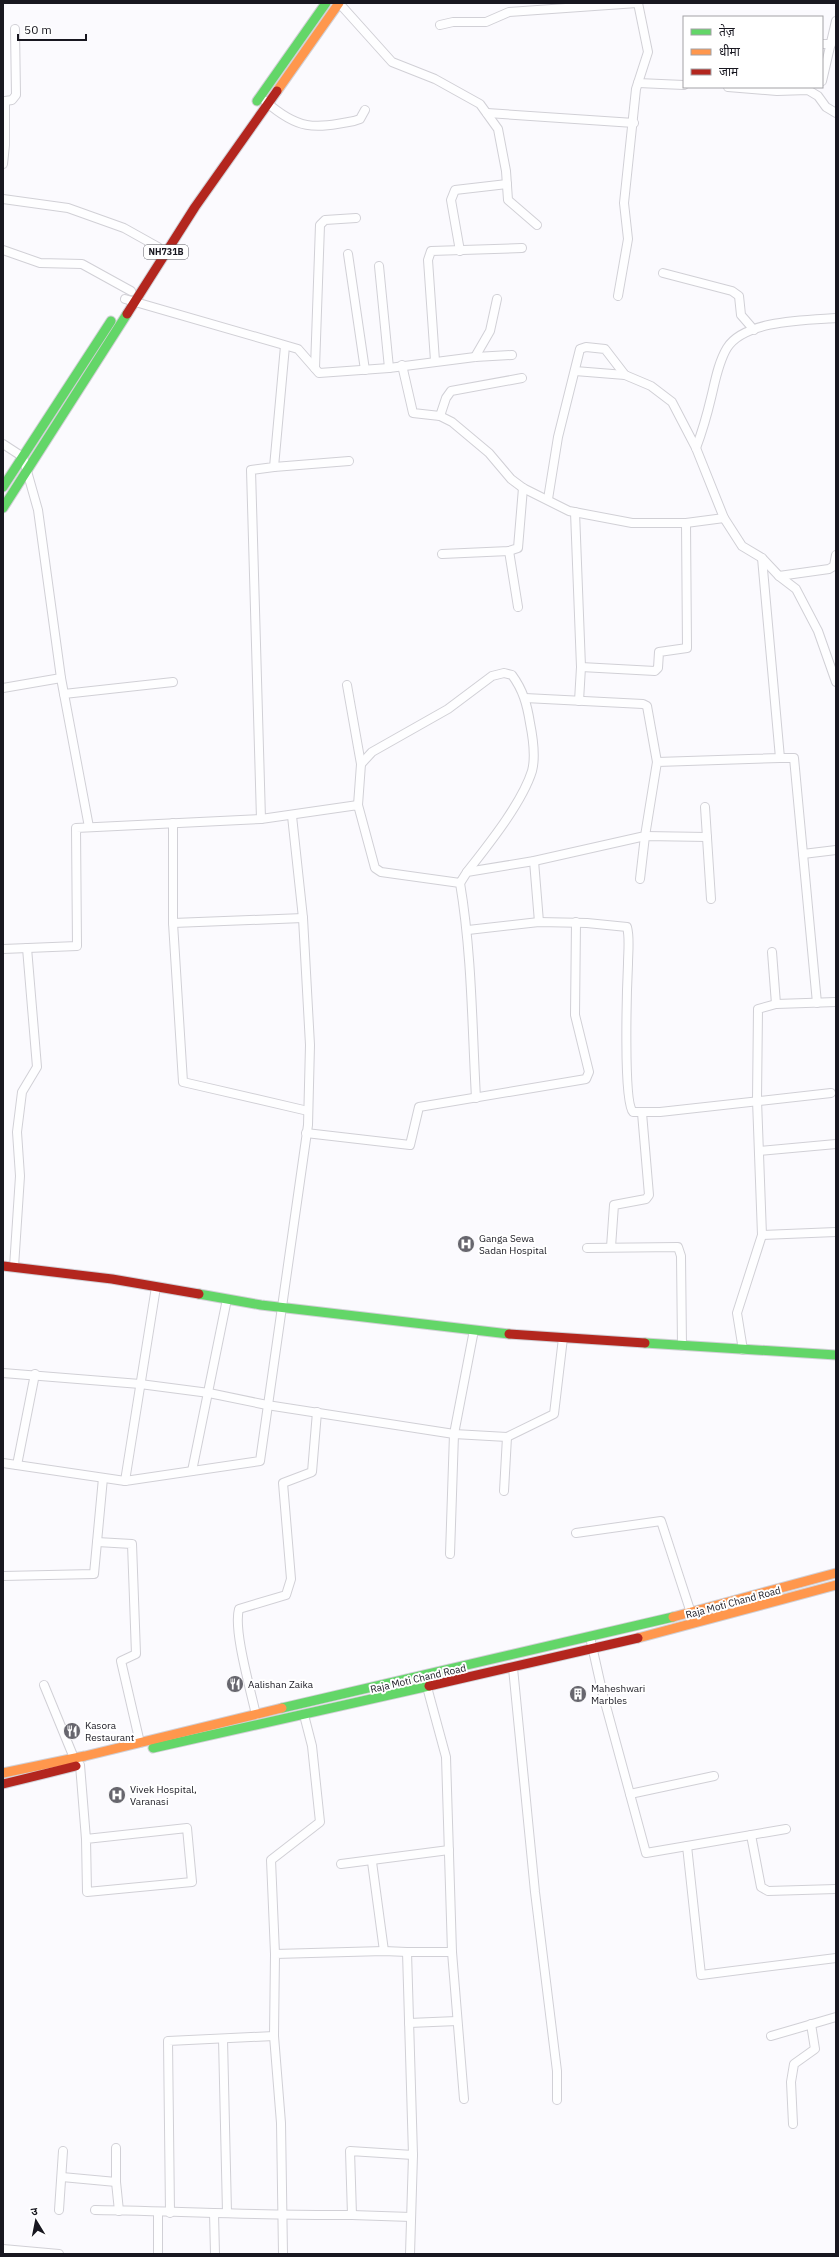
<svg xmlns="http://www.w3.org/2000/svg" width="839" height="2257" font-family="'IBM Plex Sans','Noto Sans Devanagari',sans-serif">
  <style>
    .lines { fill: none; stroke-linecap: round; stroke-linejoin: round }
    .street-casing { stroke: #d1d0d6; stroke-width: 10 }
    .fast-casing { stroke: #d1d0d6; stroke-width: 11 }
    .slow-casing { stroke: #d1d0d6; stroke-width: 11 }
    .jam-casing { stroke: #d1d0d6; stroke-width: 11 }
    .street { stroke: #fefeff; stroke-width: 8 }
    .fast { stroke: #63d668; stroke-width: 9 }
    .slow { stroke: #ff974d; stroke-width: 9 }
    .jam { stroke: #b3261e; stroke-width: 9 }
    .labels { text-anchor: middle; stroke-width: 4; stroke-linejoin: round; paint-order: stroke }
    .shield { fill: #fff; stroke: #5d5d63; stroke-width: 1 }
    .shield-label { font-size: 9px; font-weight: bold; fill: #181720 }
    .poi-label { font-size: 10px; fill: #181720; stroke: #fff; text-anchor: start }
    .street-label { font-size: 10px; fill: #181720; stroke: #fff }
  </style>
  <rect width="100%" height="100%" fill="#fbfafe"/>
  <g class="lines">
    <g class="street-casing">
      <g id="street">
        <polyline points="339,3 392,62 435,79 480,104 498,129 506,171 508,200 537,225"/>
        <polyline points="440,25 453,22 486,22 509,12 637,3"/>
        <polyline points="822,44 831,44"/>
        <polyline points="822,81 836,21"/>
        <polyline points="638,83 684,85"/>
        <polyline points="728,87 777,91 808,90 818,96 826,107 836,113"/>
        <polyline points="3,101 5,101 5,145 3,164"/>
        <polyline points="5,101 12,100 16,95 15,29"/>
        <path d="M265 101C298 130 313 129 354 121L360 119 365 110"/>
        <polyline points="487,113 634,123"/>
        <polyline points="3,199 68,208 124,228 158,247"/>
        <polyline points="3,250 40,263 82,264 131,291"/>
        <polyline points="460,251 451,200 455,190 507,184"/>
        <polyline points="348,254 365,370"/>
        <polyline points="379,266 389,368"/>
        <polyline points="663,273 732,291 739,296 741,315 754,330"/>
        <polyline points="618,296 628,239 624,203 636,89 648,52 638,3"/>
        <polyline points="125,299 298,349 319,373 389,368 475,357 512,355"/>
        <polyline points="475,357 490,331 497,299"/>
        <polyline points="435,361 428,260 431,251 522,248"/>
        <polyline points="402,365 413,413 440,416 452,422 489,453 511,479 523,488 569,511 632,523 686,523 724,518"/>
        <polyline points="315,368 320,225 325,220 356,218"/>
        <polyline points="575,371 625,375"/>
        <polyline points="440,416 446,398 451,391 522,378"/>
        <polyline points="3,444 23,457 38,510 61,678 89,827"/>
        <path d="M696 448C702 432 707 415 711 398 715 382 718 363 727 348 744 320 807 320 836 318"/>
        <polyline points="274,467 349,461"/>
        <polyline points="548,499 558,437 580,349 586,347 605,349 625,375 651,386 672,402 696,448 724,518 742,546 762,558 779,576 796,589 818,631 836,682"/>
        <polyline points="575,512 581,667 579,701"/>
        <polyline points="509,551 518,607"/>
        <polyline points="442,554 509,551 518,548 523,488"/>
        <polyline points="779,576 829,569 834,566 836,555"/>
        <polyline points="581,667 655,671 658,668 659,652 687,648 686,523"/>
        <polyline points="347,685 361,764"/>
        <polyline points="3,688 61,678"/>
        <polyline points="64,694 173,682"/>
        <polyline points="525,698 643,704 647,706 657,762"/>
        <polyline points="780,758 794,758 817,1003"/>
        <path d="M358 805 361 764 372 752 448 709 492 676 504 673 512 675C523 690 527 704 530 723 533 738 536 756 532 771 522 803 488 845 467 872"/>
        <polyline points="705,807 711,899"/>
        <polyline points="261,819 251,470 274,467 285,346"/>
        <polyline points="173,823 173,923 183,1082 308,1111"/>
        <polyline points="803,854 836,850"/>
        <polyline points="534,861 539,922"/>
        <polyline points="640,879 645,836 707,837"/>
        <path d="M460 883C472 954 472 1026 476 1098"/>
        <polyline points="173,923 303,918"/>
        <path d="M468 930 539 922 587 923 627 927C630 938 628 952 628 964 627 985 623 1102 633 1112H660L831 1093"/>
        <polyline points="3,949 77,946 76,828 261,819 358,805 375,868 381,872 460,883 467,872 534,861 645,836 657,762 780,758 762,558"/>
        <polyline points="772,952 776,1004"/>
        <polyline points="306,1133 410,1145 419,1107 586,1079 589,1072 575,1015 576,922"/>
        <polyline points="760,1151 836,1144"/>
        <polyline points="762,1235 836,1232"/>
        <polyline points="611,1247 614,1205 646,1199 649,1195 642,1113"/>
        <polyline points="587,1248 678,1247 681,1256 682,1346"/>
        <polyline points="14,1267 20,1176 17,1132 22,1092 37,1067 27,948"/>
        <polyline points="743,1350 737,1313 762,1235 757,1100 758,1009 776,1004 836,1002"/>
        <polyline points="3,1373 140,1384 209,1393 267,1405 454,1434 507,1437 554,1414 563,1338"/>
        <polyline points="3,1463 125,1481 260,1461 308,1125 310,1045 303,918 292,816"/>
        <polyline points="17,1465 35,1374"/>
        <polyline points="192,1471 227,1299"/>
        <polyline points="125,1481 156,1287"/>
        <polyline points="504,1491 507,1437"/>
        <polyline points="576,1533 661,1521 691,1613"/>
        <polyline points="97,1542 132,1544 136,1654 121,1661 140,1743"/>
        <polyline points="450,1554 454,1434 474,1330"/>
        <polyline points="3,1576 94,1574 103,1478"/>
        <polyline points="590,1637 603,1695 646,1853 687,1846 701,1975 836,1958"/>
        <polyline points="513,1668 535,1892 557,2071 557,2100"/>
        <polyline points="44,1685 74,1758"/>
        <path d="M256 1715C251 1691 233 1630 239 1609L286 1595 291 1579 283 1483 312 1472 317 1412"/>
        <polyline points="80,1765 86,1839 87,1892 192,1882 187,1828 86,1839"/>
        <polyline points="630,1794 714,1776"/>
        <polyline points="751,1835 761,1887 768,1891 836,1889"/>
        <polyline points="687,1846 786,1829"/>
        <polyline points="372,1862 384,1951"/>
        <polyline points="341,1864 449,1850"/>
        <polyline points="452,1952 464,2099"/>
        <polyline points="275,1954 271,1860 320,1822 312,1746 304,1715"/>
        <polyline points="409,2023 457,2021"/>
        <polyline points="771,2036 836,2017"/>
        <polyline points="223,2039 227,2213"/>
        <polyline points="793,2124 791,2082 794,2064 815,2049 811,2024"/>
        <polyline points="116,2148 116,2182 119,2211"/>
        <polyline points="62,2177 116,2182"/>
        <polyline points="59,2210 63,2151"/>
        <path d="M95 2210C181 2211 266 2216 352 2215L350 2151 413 2155"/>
        <polyline points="170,2213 168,2041 274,2036"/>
        <polyline points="214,2213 215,2254"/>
        <polyline points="352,2215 411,2217"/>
        <polyline points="3,2249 59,2254"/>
        <polyline points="158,2254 158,2213"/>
        <polyline points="283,2254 281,2123 274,2036 275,1954 384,1951 407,1952"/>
        <polyline points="410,2254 413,2155 407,1952 452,1952 446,1757 427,1687"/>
      </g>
    </g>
    <g class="fast-casing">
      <g id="fast">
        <polyline points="257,101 326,3"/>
        <polyline points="3,487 111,321"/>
        <polyline points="3,508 127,314"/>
        <polyline points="199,1294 261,1305 509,1334"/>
        <polyline points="645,1343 836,1355"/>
        <polyline points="282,1708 673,1617"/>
        <polyline points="153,1748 429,1686"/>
      </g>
    </g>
    <g class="slow-casing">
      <g id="slow">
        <polyline points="277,91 339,3"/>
        <polyline points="673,1617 836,1573"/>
        <polyline points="638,1638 836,1585"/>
        <polyline points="3,1773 85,1756 282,1708"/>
      </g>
    </g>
    <g class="jam-casing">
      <g id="jam">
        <polyline points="127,314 195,207 277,91"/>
        <polyline points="3,1266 112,1279 199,1294"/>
        <polyline points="509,1334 645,1343"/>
        <polyline points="429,1686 638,1638"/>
        <polyline points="3,1784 76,1766"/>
      </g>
    </g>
    <use href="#street" class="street"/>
    <use href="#fast" class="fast"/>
    <use href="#slow" class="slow"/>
    <use href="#jam" class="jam"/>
  </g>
  <defs>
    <g id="hospital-disc" transform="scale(0.9)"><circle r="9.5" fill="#67666e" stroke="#fff"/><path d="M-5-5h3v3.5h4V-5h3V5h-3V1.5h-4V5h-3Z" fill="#fff"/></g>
    <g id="restaurant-disc" transform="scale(0.9)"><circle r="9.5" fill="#67666e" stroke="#fff"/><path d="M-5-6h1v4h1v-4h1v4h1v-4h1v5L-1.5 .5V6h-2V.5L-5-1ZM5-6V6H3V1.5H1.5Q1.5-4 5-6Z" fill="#fff"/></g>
    <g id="building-disc" transform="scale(0.9)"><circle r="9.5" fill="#67666e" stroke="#fff"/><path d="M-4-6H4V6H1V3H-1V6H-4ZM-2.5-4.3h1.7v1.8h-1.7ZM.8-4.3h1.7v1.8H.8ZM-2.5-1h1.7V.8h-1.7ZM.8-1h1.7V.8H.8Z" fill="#fff"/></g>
  </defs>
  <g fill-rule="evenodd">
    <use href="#hospital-disc" x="466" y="1244"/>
    <use href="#restaurant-disc" x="235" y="1684"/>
    <use href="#building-disc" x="578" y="1694"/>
    <use href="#restaurant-disc" x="72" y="1731"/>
    <use href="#hospital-disc" x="117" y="1795"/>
  </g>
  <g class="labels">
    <rect class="shield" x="144" y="245" width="44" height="14" rx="3"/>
    <g class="shield-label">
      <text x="166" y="255">NH731B</text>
    </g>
    <g class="poi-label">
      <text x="479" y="1242">Ganga Sewa<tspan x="479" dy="12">Sadan Hospital</tspan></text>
      <text x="248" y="1688">Aalishan Zaika</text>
      <text x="591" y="1692">Maheshwari<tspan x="591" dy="12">Marbles</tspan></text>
      <text x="85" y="1729">Kasora<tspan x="85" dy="12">Restaurant</tspan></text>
      <text x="130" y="1793">Vivek Hospital,<tspan x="130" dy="12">Varanasi</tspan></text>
    </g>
    <g class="street-label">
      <text transform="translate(733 1602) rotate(-15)" y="4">Raja Moti Chand Road</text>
      <text transform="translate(418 1678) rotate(-13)" y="4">Raja Moti Chand Road</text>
    </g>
  </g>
  <rect width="839" height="2257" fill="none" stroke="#181720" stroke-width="8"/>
  <rect x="683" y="16" width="140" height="72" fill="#ffffff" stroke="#a3a2a6"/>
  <rect x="691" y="29" width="20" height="6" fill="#63d668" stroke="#a3a2a6"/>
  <text x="719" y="36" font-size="12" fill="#181720">तेज़</text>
  <rect x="691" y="49" width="20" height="6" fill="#ff974d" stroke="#a3a2a6"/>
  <text x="719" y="56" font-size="12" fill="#181720">धीमा</text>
  <rect x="691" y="69" width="20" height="6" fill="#b3261e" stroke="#a3a2a6"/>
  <text x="719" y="76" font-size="12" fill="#181720">जाम</text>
  <g transform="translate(36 2221) rotate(350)" stroke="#ffffff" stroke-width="3" paint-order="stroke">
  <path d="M0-3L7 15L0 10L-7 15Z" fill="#181720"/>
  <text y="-6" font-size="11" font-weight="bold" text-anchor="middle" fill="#181720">उ</text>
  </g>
  <path d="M18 34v6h68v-6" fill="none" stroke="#181720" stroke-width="2"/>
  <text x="24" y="34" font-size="12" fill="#181720" stroke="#ffffff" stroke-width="3" paint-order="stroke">50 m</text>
</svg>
